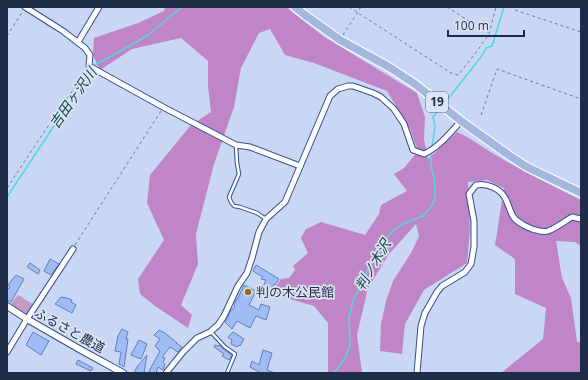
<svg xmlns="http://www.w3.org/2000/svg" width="588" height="380" font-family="'Open Sans','Noto Sans JP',sans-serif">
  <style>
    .green { fill: #c499c7 }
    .forest { fill: #c085c6 }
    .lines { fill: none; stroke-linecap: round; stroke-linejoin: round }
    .stream { stroke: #55d5e1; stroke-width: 1.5 }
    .building { fill: #a0bcf4; stroke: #5f7fc0 }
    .service-casing { stroke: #314e8b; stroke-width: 4.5 }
    .minor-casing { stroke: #314e8b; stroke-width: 7 }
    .tertiary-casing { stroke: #314e8b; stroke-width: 8 }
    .primary-casing { stroke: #fff; stroke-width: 10 }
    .path { stroke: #6e7c98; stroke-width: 1; stroke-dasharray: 3 3; stroke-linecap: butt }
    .service { stroke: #fff; stroke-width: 2.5 }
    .minor { stroke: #fff; stroke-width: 5 }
    .tertiary { stroke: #fff; stroke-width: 6 }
    .primary { stroke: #a3b7df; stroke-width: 8 }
    .poi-dot { fill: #946f18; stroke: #dde4f3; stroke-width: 1.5 }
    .labels { text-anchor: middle; stroke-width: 3.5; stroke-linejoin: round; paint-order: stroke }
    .shield { fill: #dde4f3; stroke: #58637b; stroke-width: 1 }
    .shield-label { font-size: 12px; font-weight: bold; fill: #1f2c48 }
    .poi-label { font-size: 13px; fill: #1f2c48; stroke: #dde4f3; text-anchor: start }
    .street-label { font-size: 13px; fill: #1f2c48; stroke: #dde4f3 }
    .water-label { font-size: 14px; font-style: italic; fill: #0c474c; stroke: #dde4f3 }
  </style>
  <rect width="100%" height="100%" fill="#c9d7f4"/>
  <polygon class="green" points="18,295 36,306 29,316 11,304"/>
  <path class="forest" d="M165 7H286L323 36 417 93 425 117 424 139 428 159 457 132C471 138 482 147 494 154 522 171 552 186 581 200V246L575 242 556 241 562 278 571 298 577 342H581V373H501L543 339 546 308 515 294V259L495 245 504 188 487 180 468 182 470 230 467 263 424 290 405 324 402 354 380 351 381 324 386 301 393 281 411 253 419 236 416 224 389 254 368 288 357 335 362 373H328V323L314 306 279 296 274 289 281 279 289 278 295 270 293 266 308 253 301 238 306 229 321 222 365 235 379 214 381 205 407 191 394 174 404 168 418 151 410 129 387 91 314 63 285 55 270 29 259 33 241 68 234 107 214 164 196 234 198 264 181 305 192 315 188 328 155 306 140 294 138 279 164 240 147 203 150 175 191 125 211 112 208 87V61L181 38 132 49 100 70 93 55 94 38 138 23 164 11Z"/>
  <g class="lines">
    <g class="stream">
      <polyline points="444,104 481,57 486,48 492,46 504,7"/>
      <polyline points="432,147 435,126 433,117 440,108"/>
      <polyline points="7,197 83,82 93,66 133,44 148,35 182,7"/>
      <polyline points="333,373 339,367 346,356 350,345 349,317 353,301 360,286 373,259 384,244 388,236 394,230 403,224 423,216 432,206 435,197 435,188 434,177 431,167 431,151"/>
    </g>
  </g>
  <g class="building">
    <polygon points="50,259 59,264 51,275 44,271"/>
    <polygon points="30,263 40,270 38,274 27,267"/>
    <polygon points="256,265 279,279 275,285 274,284 269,296 261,291 266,280 261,279 263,277 253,271"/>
    <polygon points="16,275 24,279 11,302 7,300 7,290 10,287 8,285"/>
    <polygon points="244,285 256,291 249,305 259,310 261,304 270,307 266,320 256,316 250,328 237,321 232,329 225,322 230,312 235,306 234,305 236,300 237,300"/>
    <polygon points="61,297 67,298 72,300 71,302 76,305 72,313 55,304"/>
    <polygon points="122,329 128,332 126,339 128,339 124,367 119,364 121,352 115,351 118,336"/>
    <polygon points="159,330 165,333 177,343 176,343 182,347 178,352 170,347 162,357 165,358 163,362 165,364 163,370 158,367 156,373 148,373 160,351 155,346 160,339 154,335"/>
    <polygon points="33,332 49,341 41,355 26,345"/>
    <polygon points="233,332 244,339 240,346 239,345 237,347 231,344 232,340 228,337"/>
    <polygon points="139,340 147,344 141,359 131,355"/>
    <polygon points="215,345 218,346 219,345 223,349 232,355 229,360 222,356 224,354 214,347"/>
    <polygon points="263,350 272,353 267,370 275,373 261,373 250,367 252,361 259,365"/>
    <polygon points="147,355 144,373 134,373 137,367"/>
    <polygon points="78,360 93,368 91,371 76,364"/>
  </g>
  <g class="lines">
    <g class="service-casing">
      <g id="service">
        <polyline points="236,146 237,163 239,174 229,197 231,202 234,206 240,207 257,213 266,219"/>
        <polyline points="211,332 225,347 235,354 227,373"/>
      </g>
    </g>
    <g class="minor-casing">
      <g id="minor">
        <polyline points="25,7 63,31 85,48 90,55 89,66 163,107 236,145 250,147 300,166"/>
        <polyline points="78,42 99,7"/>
        <polyline points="7,352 27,319 73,249"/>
        <path d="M166 373 183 352 197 338 210 332 218 325 224 316 238 286 247 273 252 258 259 232 266 219 285 202 330 96 338 89 348 86H353L373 93 381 97 394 109 404 124 413 150 424 154C438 148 450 133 461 121"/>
        <path d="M417 373 421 326 425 313 437 292 442 286 465 272 471 264 474 247V221L469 194 476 185C486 183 500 188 505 198 509 204 510 215 516 220 521 224 527 227 532 229 537 230 543 233 548 231 556 228 564 222 572 217L581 219"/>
      </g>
    </g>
    <g class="tertiary-casing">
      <polyline id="tertiary" points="7,306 27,319 81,350 123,373"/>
    </g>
    <g class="primary-casing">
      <polyline id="primary" points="295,7 305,15 340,40 389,67 415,84 461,121 510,156 527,167 581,193"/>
    </g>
    <g class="path">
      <polyline points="349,7 451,73 458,75 475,54 489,34 496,7"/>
      <polyline points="447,7 488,33"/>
      <polyline points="515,10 581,32"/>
      <polyline points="343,35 361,7"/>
      <polyline points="7,36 23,11"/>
      <polyline points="481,115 497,69 581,99"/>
      <polyline points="7,188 40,138 86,71"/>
      <polyline points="75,245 161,111"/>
    </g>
    <use href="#service" class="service"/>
    <use href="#minor" class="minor"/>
    <use href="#tertiary" class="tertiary"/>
    <use href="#primary" class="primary"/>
  </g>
  <circle class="poi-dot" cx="248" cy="292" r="4"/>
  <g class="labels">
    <rect class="shield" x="426" y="92" width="22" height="20" rx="3"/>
    <g class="shield-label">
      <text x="437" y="106">19</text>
    </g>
    <g class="poi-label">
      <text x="256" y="297">判の木公民館</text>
    </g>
    <g class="street-label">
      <text transform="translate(70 330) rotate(29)" y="5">ふるさと農道</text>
    </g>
    <g class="water-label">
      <text transform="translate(73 98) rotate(-55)" y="5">吉田ヶ沢川</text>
      <text transform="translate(373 265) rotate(-60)" y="5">判ノ木沢</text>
    </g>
  </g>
  <rect width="588" height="380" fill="none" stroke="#1f2c48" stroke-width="16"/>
  <path d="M448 30v6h76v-6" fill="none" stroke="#1f2c48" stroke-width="2"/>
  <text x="454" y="30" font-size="12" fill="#1f2c48" stroke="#dde4f3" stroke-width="3" paint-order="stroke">100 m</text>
</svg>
